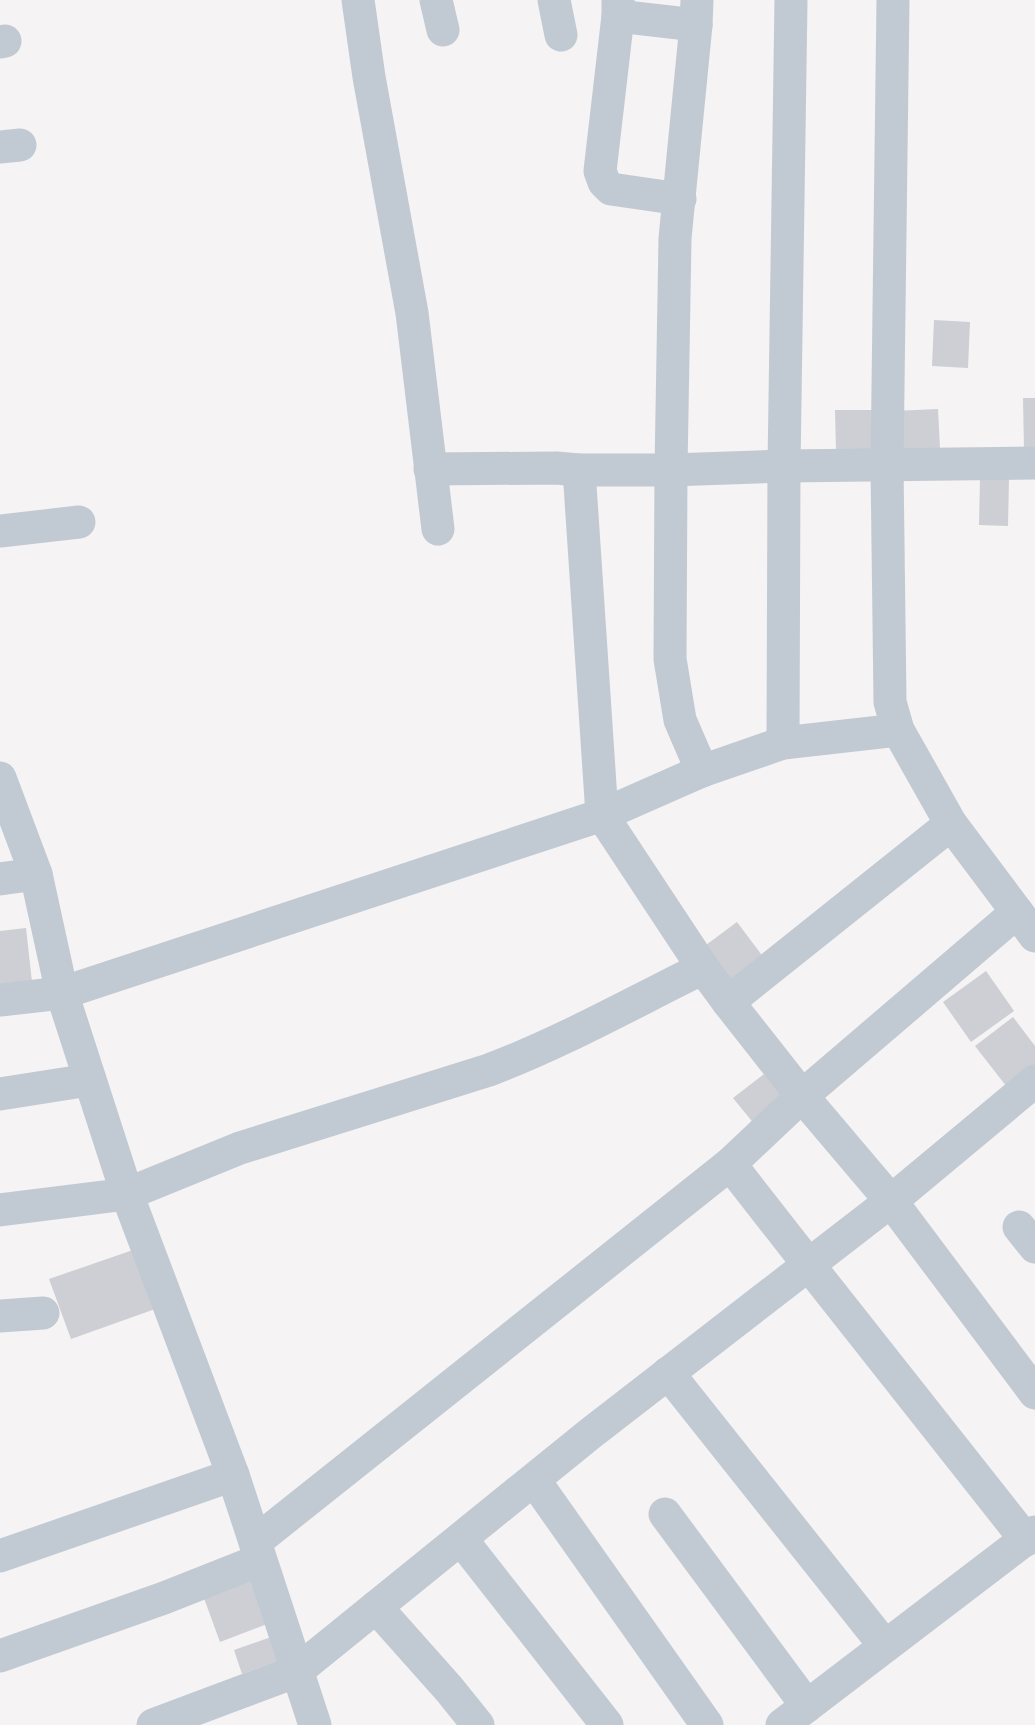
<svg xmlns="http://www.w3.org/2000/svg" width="1035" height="1725" font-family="'Space Grotesk',sans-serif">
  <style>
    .building { fill: #cdcfd5 }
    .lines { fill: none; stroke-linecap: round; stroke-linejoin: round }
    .minor { stroke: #c1cad2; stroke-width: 33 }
  </style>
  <rect width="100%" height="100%" fill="#f5f3f3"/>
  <g class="building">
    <polygon points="934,320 970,322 968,368 932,366"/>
    <polygon points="1023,398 1035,398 1035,450 1024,450"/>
    <polygon points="938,409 940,449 896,452 894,411"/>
    <polygon points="835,410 877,410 878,450 836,451"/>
    <polygon points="980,477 1009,478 1008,526 979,525"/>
    <polygon points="737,922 767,962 733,988 702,948"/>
    <polygon points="26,928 32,982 0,986 0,931"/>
    <polygon points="986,971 1014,1011 971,1042 943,1002"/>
    <polygon points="1013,1017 1035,1046 1035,1071 1010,1091 975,1046"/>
    <polygon points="769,1070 791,1097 755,1125 733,1098"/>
    <polygon points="136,1249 158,1308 71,1339 49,1279"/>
    <polygon points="250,1572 270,1623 220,1642 201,1590"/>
    <polygon points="277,1635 285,1658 242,1674 234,1650"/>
  </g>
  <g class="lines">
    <g class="minor">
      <polyline points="358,0 369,77 412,313 438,529"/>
      <polyline points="436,0 443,30"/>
      <polyline points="554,0 561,35"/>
      <polyline points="618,0 618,16 600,171 604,182 611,189 680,199"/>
      <polyline points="697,0 696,25 675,238 671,470 670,659 680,720 702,771"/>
      <polyline points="893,0 887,465 890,702 898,730 951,824 1035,936"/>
      <polyline points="618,16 696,25"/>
      <polyline points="0,42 5,41"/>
      <polyline points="0,147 20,145"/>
      <polyline points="430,469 556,468 579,470 671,470 784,466 1035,463"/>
      <polyline points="579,470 602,815 703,968 728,1002 802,1096 891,1201 1035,1393"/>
      <polyline points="0,531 79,522"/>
      <polyline points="783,743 784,466 791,0"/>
      <polyline points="0,778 36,874 62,993 127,1194 233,1475 315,1725"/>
      <polyline points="0,879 36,874"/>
      <polyline points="0,1000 62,993 602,815 702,771 783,743 898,730"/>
      <polyline points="728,1002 951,824"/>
      <polyline points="0,1094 89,1080"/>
      <polyline points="730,1164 808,1264 1026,1540"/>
      <path d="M0 1210 127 1194 240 1148 489 1070C563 1042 632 1003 703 968"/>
      <polyline points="1019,1227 1035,1247"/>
      <polyline points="0,1316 43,1313"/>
      <polyline points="668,1373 885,1646"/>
      <polyline points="534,1480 707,1725"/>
      <polyline points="665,1514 807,1706"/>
      <polyline points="461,1539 607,1725"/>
      <polyline points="255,1542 730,1164 802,1096 1017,912"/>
      <polyline points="0,1556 233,1475"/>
      <polyline points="376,1607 449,1689 478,1725"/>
      <polyline points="0,1656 164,1598 260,1560"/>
      <polyline points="153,1725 297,1671 591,1433 891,1201 1035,1081"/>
      <polyline points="782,1725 1035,1532"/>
    </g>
  </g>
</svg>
